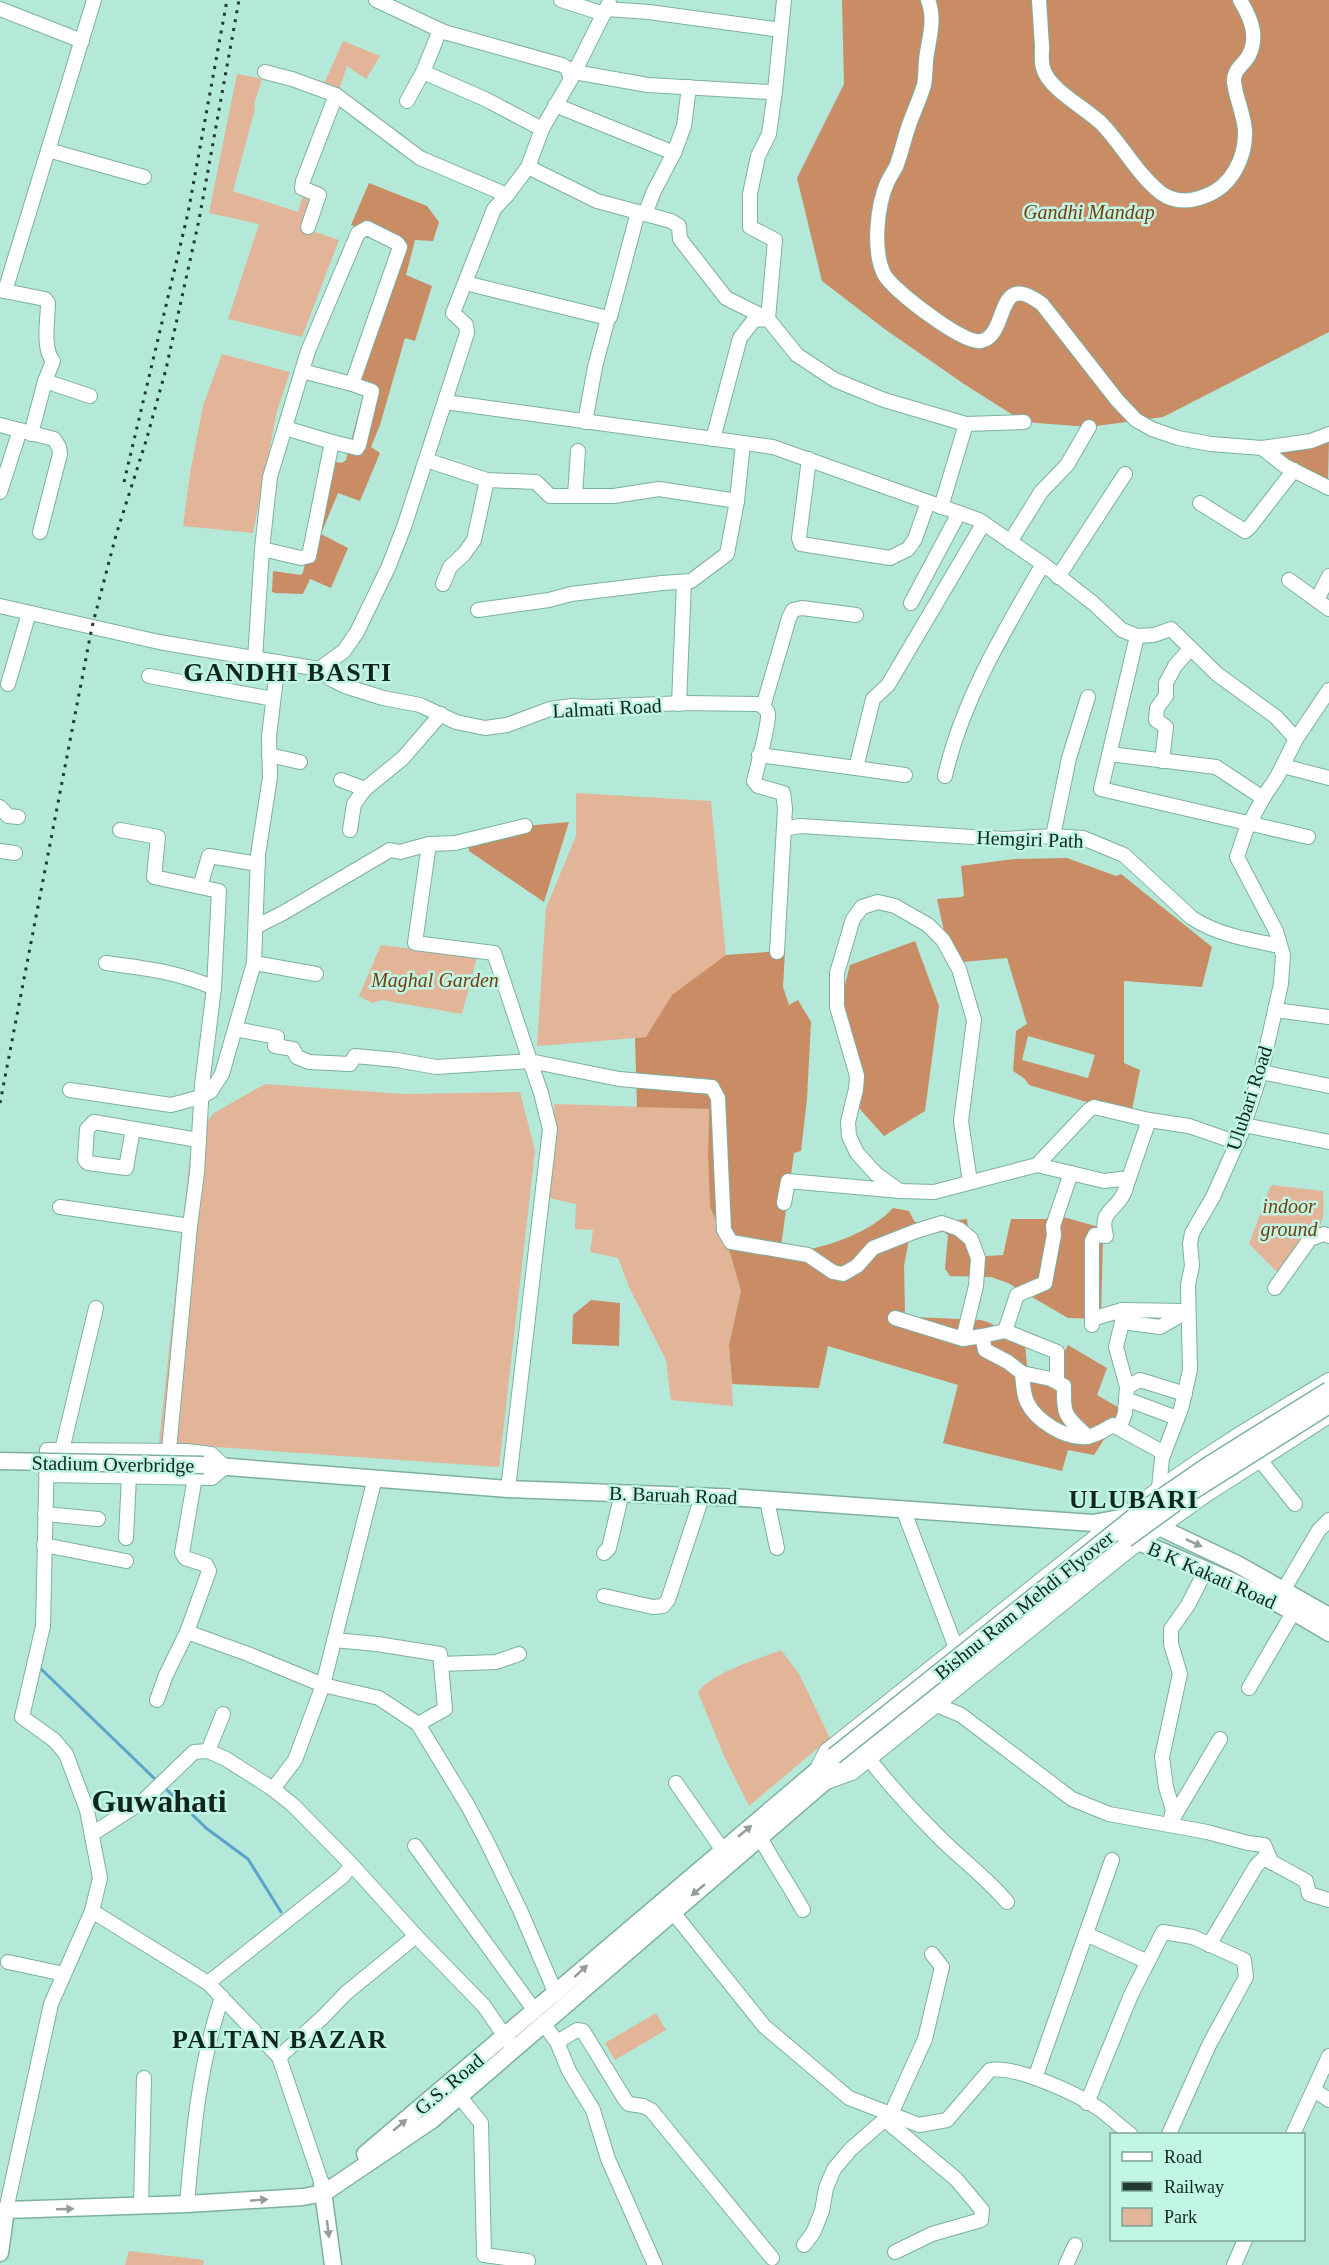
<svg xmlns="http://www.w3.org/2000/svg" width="1329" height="2265" font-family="'Times New Roman',serif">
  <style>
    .green { fill: #e3b598 }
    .forest { fill: #c98c64; fill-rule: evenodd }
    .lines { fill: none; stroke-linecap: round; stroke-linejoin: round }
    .stream { stroke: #5ba3ca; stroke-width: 3 }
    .minor-casing { stroke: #7db0a1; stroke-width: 16 }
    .major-casing { stroke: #7db0a1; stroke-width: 19 }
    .minor { stroke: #fff; stroke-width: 14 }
    .major { stroke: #fff; stroke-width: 16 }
    .rail { stroke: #223a34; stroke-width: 3; stroke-dasharray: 3 6; stroke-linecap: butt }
    .major-bridge-casing { stroke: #7db0a1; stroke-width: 19; stroke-linecap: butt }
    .major-bridge { stroke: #fff; stroke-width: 16 }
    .oneway { fill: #949d9b }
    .labels { text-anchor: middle; stroke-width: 5; stroke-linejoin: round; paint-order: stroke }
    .park-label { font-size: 20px; font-style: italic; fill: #763d0f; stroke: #c1f6e5 }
    .street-label { font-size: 20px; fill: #112520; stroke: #c1f6e5 }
    .district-label { font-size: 26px; font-weight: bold; letter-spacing: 1.5px; fill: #112520; stroke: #c1f6e5 }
    .town-label { font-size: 32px; font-weight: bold; fill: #112520; stroke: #c1f6e5 }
  </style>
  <rect width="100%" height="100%" fill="#b4e8d8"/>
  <g class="green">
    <polygon points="343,41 380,56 366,79 347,66 339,90 324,84"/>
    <polygon points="237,74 262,79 254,104 255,109 233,191 298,212 303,195 316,200 306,229 339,240 302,337 228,319 259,224 209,213"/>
    <polygon points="222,354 290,372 277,411 253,533 183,526 190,473 203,406"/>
    <polygon points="576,793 711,801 733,1030 537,1046 546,908 576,836"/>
    <polygon points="381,945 477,957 462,1014 382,1000 372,1003 359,996"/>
    <polygon points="265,1084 403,1094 520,1092 535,1151 499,1467 159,1443 192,1138 214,1113"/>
    <polygon points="554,1104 709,1109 708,1157 710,1207 730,1253 741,1291 729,1345 733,1406 671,1400 666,1360 629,1287 618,1258 590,1252 593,1230 575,1229 576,1204 544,1197 555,1135"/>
    <path d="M1271 1185 1323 1191C1323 1201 1325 1215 1321 1224 1312 1244 1290 1255 1277 1272L1249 1244Z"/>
    <path d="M781 1650 799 1674 830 1738 749 1806 724 1756 698 1692C714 1671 757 1660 781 1650Z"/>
    <polygon points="656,2013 666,2030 615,2060 605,2043"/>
    <polygon points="129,2251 204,2260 203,2265 125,2265"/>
  </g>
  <g class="forest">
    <polygon points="842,0 1329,0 1329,332 1163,417 1089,427 1024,422 964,384 886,330 822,281 797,178 844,84"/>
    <polygon points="369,183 427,206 439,222 433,241 415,240 406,275 432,286 415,341 405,338 380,425 371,447 380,453 360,501 338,493 321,534 348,548 331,588 310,579 303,594 275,593 272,592 273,571 301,575 303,572 328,461 342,463 346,460 364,392 351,383 401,253 361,228 351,225"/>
    <polygon points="1329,437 1328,481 1277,458 1275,453"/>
    <polygon points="569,822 544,902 469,851 468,840 525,826"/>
    <path d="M1067 858 1116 876 1121 874 1212 947 1202 987 1124 981V1063L1140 1070 1131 1115 1029 1085 1024 1078 1013 1071 1016 1031 1027 1024 1007 958 951 963 937 899 962 897 964 895 961 866 1014 859ZM1028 1036 1095 1055 1088 1078 1022 1060Z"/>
    <polygon points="915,941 939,1006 925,1111 884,1136 859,1108 842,1030 837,1016 850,965"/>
    <path d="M767 952H785L783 987 789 1005 798 1000 811 1022 807 1099 801 1151 794 1153 781 1246 792 1253C826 1247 869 1234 893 1208L909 1211 914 1221 920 1224 967 1219 971 1257 1003 1255 1011 1219H1060L1063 1217 1099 1227 1103 1236 1101 1319 1068 1318 1008 1283 991 1277 950 1276 945 1269 948 1235 944 1232 910 1234 904 1266 905 1313 913 1317 981 1320 990 1323 1025 1343 1027 1367 1045 1382 1050 1379 1068 1345 1107 1368 1097 1395 1128 1413 1103 1441 1094 1455 1068 1450 1062 1471 943 1443 958 1385 828 1346 819 1388 732 1384 729 1345 741 1291 730 1253 710 1207 708 1157 709 1109 637 1107 635 1038 646 1037 672 995 726 955Z"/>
    <polygon points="591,1300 620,1303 619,1346 572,1344 573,1315"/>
  </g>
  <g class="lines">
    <g class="stream">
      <polyline points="38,1666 155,1779"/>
      <polyline points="166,1789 206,1828 248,1859 281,1912"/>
    </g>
    <g class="minor-casing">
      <g id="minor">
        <polyline points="561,0 604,14"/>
        <path d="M928 0C935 18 930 35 927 53 925 64 926 75 924 85 920 99 913 113 908 128 904 140 901 154 896 167 893 172 890 177 887 183 877 206 873 249 883 272 885 278 893 285 897 289 911 302 964 344 981 341 1010 335 994 268 1042 304L1117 400 1136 420 1152 429 1178 438 1211 444 1262 448 1285 466 1329 488"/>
        <path d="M1039 0C1040 15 1041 30 1042 46 1042 53 1041 62 1043 68 1049 90 1086 108 1102 124 1123 146 1137 174 1161 193 1175 203 1190 202 1205 196 1231 187 1246 158 1245 131 1244 114 1236 99 1234 82 1233 69 1244 65 1249 55 1259 35 1250 17 1240 0"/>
        <polyline points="0,9 82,41"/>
        <polyline points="606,9 649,12 781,30"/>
        <polyline points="440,30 423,72 485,99 542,129"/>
        <polyline points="265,72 292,79 336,95 420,158 507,195"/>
        <polyline points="574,72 648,85 770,92 775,91 784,0"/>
        <polyline points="571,79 609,3"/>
        <polyline points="775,91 769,134 758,156 750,194 750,227 775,240 768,319 797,355 835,380 884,400 966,424 1024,422"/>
        <polyline points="407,101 423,72"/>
        <polyline points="555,105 674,153 684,126 689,87"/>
        <polyline points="48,150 144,177"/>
        <polyline points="528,167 597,201 671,221 679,226 680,239 726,298 768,319 754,320 740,338 713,439"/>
        <polyline points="645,214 654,191 674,153"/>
        <polyline points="308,227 319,195 302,188 303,181 336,95"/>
        <polyline points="465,283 608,318 595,367 585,422"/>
        <path d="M0 290 45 299 48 303C48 319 42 348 53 361L45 381"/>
        <polyline points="5,291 94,0"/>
        <polyline points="608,318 610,317 638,212"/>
        <polyline points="302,371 352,384"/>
        <polyline points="445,402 773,447 979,520 1043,564 1093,603 1122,630 1137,636 1154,635 1171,629 1217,674 1276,717 1296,739"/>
        <polyline points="0,425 54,439 59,447 60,454 40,532"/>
        <polyline points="285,428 332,442"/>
        <polyline points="31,434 45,381 90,396"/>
        <polyline points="1262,448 1311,441 1329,434"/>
        <polyline points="809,459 799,538 801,544 890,558 908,549 915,539 928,502"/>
        <polyline points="426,460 487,480 536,482 550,496 614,496 659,489 737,501"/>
        <polyline points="0,492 20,430"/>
        <polyline points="575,496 578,451"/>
        <polyline points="1200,503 1245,531 1249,528 1294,470"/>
        <polyline points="941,507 966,424"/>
        <polyline points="1010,542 1041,492 1067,465 1089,427"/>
        <polyline points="1058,577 1125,474"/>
        <polyline points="1289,580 1329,609"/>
        <polyline points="443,584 450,567 464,554 474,540 487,480"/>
        <polyline points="1317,600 1329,576"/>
        <polyline points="911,603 959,513"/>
        <polyline points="0,606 159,642 319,669"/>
        <polyline points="478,610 549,600 571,594 662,583 691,581 727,554 737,501 743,443"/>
        <polyline points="1137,636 1101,789 1308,837"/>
        <polyline points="255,659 262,549 270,477 308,351 358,233 367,228 397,243 400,247 352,384 372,391 359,445 357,448 332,442 309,556 301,558 262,549"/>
        <polyline points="319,669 344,651 357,632 388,568 404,527 467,333 466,325 453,313 494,209 507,195 528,167 542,129 571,79 567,68 562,65 444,32 376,0"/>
        <path d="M319 669 331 679 345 686 383 698 420 705 456 722 485 728 507 725 550 709 572 706 591 707 684 703 758 704C763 706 767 709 768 714 769 725 757 768 754 781L758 786 783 793 785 808 777 952"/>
        <polyline points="149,676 273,699"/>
        <polyline points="8,684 29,613"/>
        <polyline points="679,704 684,582"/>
        <polyline points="763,707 789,618 793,610 802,608 856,615"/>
        <polyline points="1109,754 1216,767 1263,798"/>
        <polyline points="269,755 300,762"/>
        <polyline points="759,755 856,768"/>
        <polyline points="1162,761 1166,727 1156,720 1157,708 1166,696 1166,683 1175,666 1190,649"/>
        <polyline points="1283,766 1329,778"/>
        <polyline points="905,775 856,768 873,699 888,685 983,524"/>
        <path d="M945 776C962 701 1004 631 1043 564"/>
        <polyline points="341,780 365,789 354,804 350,830"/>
        <polyline points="365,789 403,758 441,714"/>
        <polyline points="0,807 8,816 18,817"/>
        <path d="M784 829 800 826 1004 839 1053 836 1083 838 1124 855 1192 918C1218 935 1250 940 1280 946"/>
        <polyline points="120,830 158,837 154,877 219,891 214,988"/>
        <polyline points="1053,836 1069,758 1088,697"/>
        <polyline points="0,851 15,853"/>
        <polyline points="200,887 209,856 258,864"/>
        <polyline points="257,926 283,913 390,850 400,852 429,844 455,843 525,826"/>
        <polyline points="254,963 316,974"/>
        <polyline points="1275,1010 1329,1017"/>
        <polyline points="235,1029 277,1037 275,1046 293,1049 297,1057 309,1062 350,1064 355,1056 397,1060 436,1067 530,1061 494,953 415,943 429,844"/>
        <polyline points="530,1061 619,1079 712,1087 718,1098 724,1230 731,1242 808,1255 833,1272 843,1274 857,1266 873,1248 916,1231 942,1223 959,1229 971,1239 978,1258 976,1286 963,1339"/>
        <polyline points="1261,1072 1329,1086"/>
        <polyline points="70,1090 171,1105 201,1097 211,1091 222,1074 254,963 258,855 270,777 269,736 278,662"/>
        <polyline points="1244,1125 1329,1142"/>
        <polyline points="133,1129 126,1168 88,1163 85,1160 87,1129 94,1122 198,1140"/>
        <polyline points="1037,1165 1104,1181 1129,1178 1149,1120"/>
        <polyline points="900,1191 876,1174 857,1153 849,1136 848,1122 856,1089 857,1076 837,1007 837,973 853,919 862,907 878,902 895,906 928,925 943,940 959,969 974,1020 961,1121 970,1182"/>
        <polyline points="784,1203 788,1181 900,1191 934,1192 1037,1165 1089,1110 1094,1107 1149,1120 1189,1126 1238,1143"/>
        <path d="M60 1207 190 1226 197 1173 202 1085 214 988C179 972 144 968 106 963"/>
        <polyline points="1275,1288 1310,1239 1324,1234 1329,1236"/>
        <polyline points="1122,1310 1186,1311"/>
        <path d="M895 1318 963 1339 982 1336 985 1350 1008 1362 1022 1373C1023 1383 1023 1393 1027 1402 1036 1421 1065 1439 1086 1437 1096 1436 1104 1430 1113 1425L1164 1453"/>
        <polyline points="1092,1319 1122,1310 1122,1322 1160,1327 1188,1311"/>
        <path d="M1092 1325V1241L1095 1235 1106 1236C1099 1210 1115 1212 1124 1193 1126 1189 1127 1183 1129 1178"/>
        <polyline points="1005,1331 1017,1295 1045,1283 1054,1235 1053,1226 1071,1173"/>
        <polyline points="982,1336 1005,1331 1057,1352 1057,1382"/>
        <path d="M1022 1373 1051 1379 1064 1386C1063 1417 1066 1416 1088 1437"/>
        <polyline points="1127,1387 1140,1380 1185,1394"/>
        <polyline points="1126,1399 1177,1418"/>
        <polyline points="1120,1427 1125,1413 1127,1387 1116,1347 1122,1322"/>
        <polyline points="62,1450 96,1308"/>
        <polyline points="169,1450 190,1226"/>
        <polyline points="1260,1460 1295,1504"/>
        <polyline points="508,1489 550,1129 541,1093 530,1061"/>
        <polyline points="767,1500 777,1548"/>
        <polyline points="1160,1508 1159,1488 1162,1458 1181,1409 1190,1370 1188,1285 1192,1266 1190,1244 1192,1233 1213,1197 1241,1134 1261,1072 1281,984 1283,955 1276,931 1237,857 1246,830 1263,798 1277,777 1296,739 1329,690"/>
        <polyline points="903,1509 956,1648"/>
        <path d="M1128 1512C1191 1462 1260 1421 1329 1380"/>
        <polyline points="45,1514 98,1519"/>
        <polyline points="126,1538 129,1476"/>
        <polyline points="44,1545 126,1561"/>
        <polyline points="604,1553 609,1548 622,1493"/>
        <polyline points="1284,1589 1319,1530 1329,1520"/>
        <polyline points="604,1596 653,1607 663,1606 668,1600 702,1497"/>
        <polyline points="187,1632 248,1654 323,1685 379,1698 418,1724 468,1806 488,1844 520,1910 556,1994"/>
        <polyline points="334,1640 377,1644 440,1654 441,1664"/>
        <polyline points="1249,1688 1294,1611"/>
        <polyline points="157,1700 166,1675 187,1632 209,1571 206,1565 185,1558 182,1553 195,1477"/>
        <polyline points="937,1705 961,1715 1072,1799 1109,1814 1207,1832 1248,1843 1264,1845 1272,1863"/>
        <polyline points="418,1724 445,1709 441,1664 496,1662 519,1654"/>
        <polyline points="208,1751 223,1714"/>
        <path d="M869 1759C891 1787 915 1813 940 1838 962 1860 987 1878 1007 1902"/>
        <polyline points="817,1769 826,1751 1110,1525"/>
        <polyline points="827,1782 852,1773 1132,1548 1206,1495 1329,1416"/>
        <polyline points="676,1783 722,1849"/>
        <polyline points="273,1789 295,1760 323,1685 375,1478"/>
        <polyline points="1172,1820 1220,1739"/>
        <polyline points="1170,1824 1173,1810 1166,1787 1162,1757 1180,1674 1171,1644 1171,1629 1188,1605 1206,1570"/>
        <polyline points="92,1834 142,1802 194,1752 208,1751 226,1759 273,1789 294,1806 352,1865 416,1936 484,2006 510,2044"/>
        <path d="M760 1837C773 1862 789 1885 803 1910"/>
        <polyline points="415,1846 535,2011"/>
        <path d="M668 1906 764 2026 849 2098 919 2125 947 2120 990 2070C1016 2065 1080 2095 1101 2110 1111 2118 1121 2127 1130 2134"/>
        <polyline points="92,1911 208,1983 279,2057 322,2184"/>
        <polyline points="1086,1934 1148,1962"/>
        <polyline points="1209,1945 1256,1866 1264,1858 1306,1881 1309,1894 1329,1900"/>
        <polyline points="8,1962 64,1974"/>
        <polyline points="208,1983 342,1877 352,1865"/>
        <polyline points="543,2023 557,2042 569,2071 593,2110 608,2159 655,2265"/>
        <polyline points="557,2042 577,2030 583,2031 626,2101 629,2104 643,2106 651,2110 772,2258"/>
        <polyline points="279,2057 323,2017 346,1993 416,1936"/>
        <polyline points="1035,2078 1112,1860"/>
        <polyline points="1314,2090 1329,2100"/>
        <polyline points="460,2097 481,2123 484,2255 528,2261"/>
        <polyline points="1087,2103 1131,1995 1163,1932 1193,1937 1244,1960 1246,1977 1209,2045 1169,2134"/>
        <polyline points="884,2119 956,2179 982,2210 981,2220 932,2234 895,2252"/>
        <polyline points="1293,2134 1329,2056"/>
        <path d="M187 2204C193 2134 199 2065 222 1997"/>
        <polyline points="141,2206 144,2078"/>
        <polyline points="6,2210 51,2004 92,1911 100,1878 87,1810 66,1754 54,1740 22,1717 43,1626 47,1450 187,1451 211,1454 225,1467 212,1478 46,1475"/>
        <polyline points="804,2245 813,2233 822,2211 826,2188 834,2169 851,2149 891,2114 925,2039 942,1967 932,1954"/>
        <polyline points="1066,2265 1075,2245"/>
        <polyline points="1234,2265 1245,2240"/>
      </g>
    </g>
    <g class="major-casing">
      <g id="major">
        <polyline points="204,1465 508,1489 744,1498 1093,1523 1120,1518 1145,1522 1161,1528 1237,1564 1329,1616"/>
        <path d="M1117 1536C1142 1542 1164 1552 1187 1562 1236 1582 1284 1605 1329 1633"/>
        <polyline points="365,2154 834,1756"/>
        <polyline points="322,2184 333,2265"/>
        <polyline points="0,2253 6,2210 187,2204 303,2197 324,2193 432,2120 842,1767 1017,1628 1126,1539"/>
      </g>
    </g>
    <use href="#minor" class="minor"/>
    <use href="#major" class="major"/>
    <g class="rail">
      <polyline points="124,482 188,213 227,0"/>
      <polyline points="0,1103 92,627 116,535 146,441 166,369 199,220 239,0"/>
    </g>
    <g class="major-bridge-casing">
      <g id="major-bridge">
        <polyline points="0,1461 204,1465"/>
        <polyline points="1126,1539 1188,1494 1329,1405"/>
        <polyline points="834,1756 1140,1512 1207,1466 1329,1390"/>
      </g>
    </g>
    <use href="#major-bridge" class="major-bridge"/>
  </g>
  <defs><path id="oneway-solid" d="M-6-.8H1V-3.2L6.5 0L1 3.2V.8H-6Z" transform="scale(1.5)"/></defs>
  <g class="oneway">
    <use href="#oneway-solid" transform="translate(1194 1543) rotate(25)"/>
    <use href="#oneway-solid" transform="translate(745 1831) rotate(-40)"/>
    <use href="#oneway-solid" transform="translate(698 1890) rotate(140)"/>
    <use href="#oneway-solid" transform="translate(581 1971) rotate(-42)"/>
    <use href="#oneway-solid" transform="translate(400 2125) rotate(-40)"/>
    <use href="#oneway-solid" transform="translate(259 2200) rotate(-4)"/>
    <use href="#oneway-solid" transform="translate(65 2209) rotate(-2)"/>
    <use href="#oneway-solid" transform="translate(328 2229) rotate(83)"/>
  </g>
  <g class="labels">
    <g class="park-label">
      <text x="1089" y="219">Gandhi Mandap</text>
      <text x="435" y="987">Maghal Garden</text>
      <text x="1289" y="1213">indoor<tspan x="1289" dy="23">ground</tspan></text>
    </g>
    <g class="street-label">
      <text transform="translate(607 708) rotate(-3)" y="7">Lalmati Road</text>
      <text transform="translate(1030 839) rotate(2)" y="7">Hemgiri Path</text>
      <text transform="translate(1249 1098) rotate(-72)" y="7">Ulubari Road</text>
      <text transform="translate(113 1464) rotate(1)" y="7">Stadium Overbridge</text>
      <text transform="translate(673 1495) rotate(2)" y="7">B. Baruah Road</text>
      <text transform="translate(1212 1575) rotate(24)" y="7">B K Kakati Road</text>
      <text transform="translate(1024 1605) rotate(-39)" y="7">Bishnu Ram Mehdi Flyover</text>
      <text transform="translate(449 2084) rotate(-40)" y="7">G.S. Road</text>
    </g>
    <g class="district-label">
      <text x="288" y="681">GANDHI BASTI</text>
      <text x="1134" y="1508">ULUBARI</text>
      <text x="280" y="2048">PALTAN BAZAR</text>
    </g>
    <g class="town-label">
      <text x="159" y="1812">Guwahati</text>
    </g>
  </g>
  <rect x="1110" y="2133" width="195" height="108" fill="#c1f6e5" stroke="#7ba296" stroke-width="1.5"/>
  <rect x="1122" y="2152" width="30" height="9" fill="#ffffff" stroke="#7ba296" stroke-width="1.5"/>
  <text x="1164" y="2163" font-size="18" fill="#112520">Road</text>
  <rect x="1122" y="2182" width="30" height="9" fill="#223a34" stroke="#7ba296" stroke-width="1.5"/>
  <text x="1164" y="2193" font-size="18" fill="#112520">Railway</text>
  <rect x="1122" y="2208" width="30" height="18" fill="#e3b598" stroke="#7ba296" stroke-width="1.5"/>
  <text x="1164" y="2223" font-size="18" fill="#112520">Park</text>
</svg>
